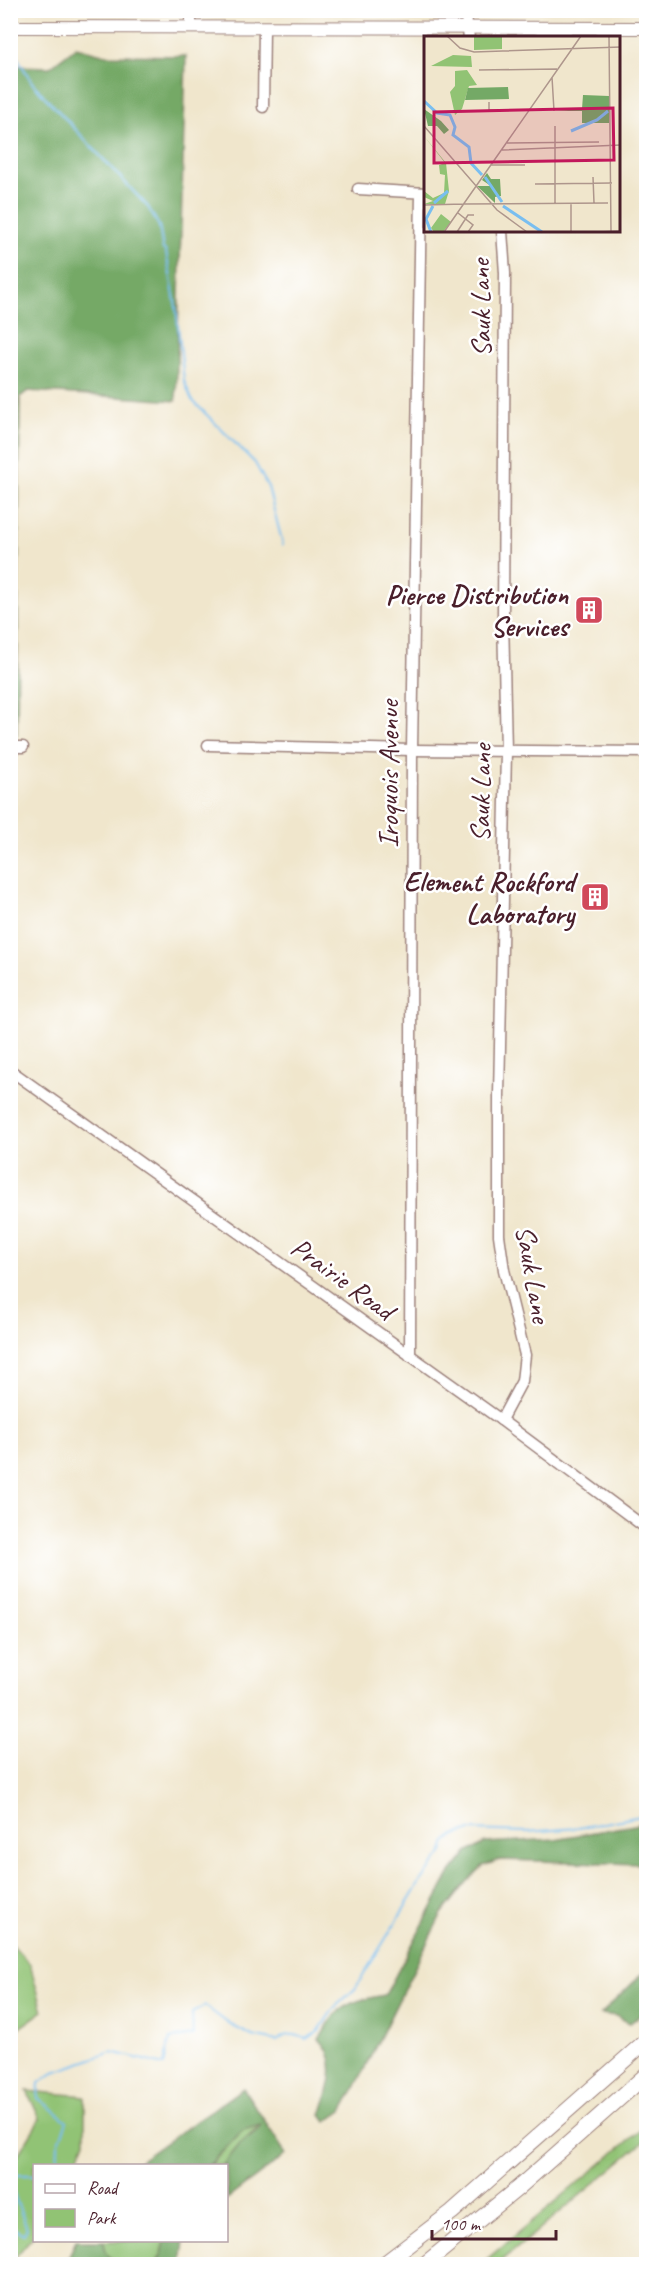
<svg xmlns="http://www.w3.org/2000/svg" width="657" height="2275" font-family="Caveat,sans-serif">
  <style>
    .green { fill: #91c374; stroke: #6e7150; stroke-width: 1.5 }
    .forest { fill: #74a966; stroke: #5f6448; stroke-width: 1.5 }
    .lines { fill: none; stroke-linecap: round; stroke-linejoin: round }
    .stream { stroke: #79bef0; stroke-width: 2 }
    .minor-casing { stroke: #9d827c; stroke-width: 13 }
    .major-casing { stroke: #9d827c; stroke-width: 14 }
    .highway-casing { stroke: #9d827c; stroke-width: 17 }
    .minor { stroke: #fff; stroke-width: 10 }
    .major { stroke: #fff; stroke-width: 12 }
    .highway { stroke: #fff; stroke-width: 15 }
    .labels { text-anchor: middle; stroke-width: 5; stroke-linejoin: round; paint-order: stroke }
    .street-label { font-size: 28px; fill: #4a1f2b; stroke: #fff }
    .poi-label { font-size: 28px; font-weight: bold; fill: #4a1f2b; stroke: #fff; text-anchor: end }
    .inset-river { fill: none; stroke: #79bef0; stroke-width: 3 }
    .inset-road { fill: none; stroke: #ae968c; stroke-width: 1.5 }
    .view { fill: #c2185b; fill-opacity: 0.15; stroke: #c2185b; stroke-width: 3 }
    .inset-edge { fill: none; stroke: #4a1f2b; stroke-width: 3 }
  </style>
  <rect width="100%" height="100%" fill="#fff"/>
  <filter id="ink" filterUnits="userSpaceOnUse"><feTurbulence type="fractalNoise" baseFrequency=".0167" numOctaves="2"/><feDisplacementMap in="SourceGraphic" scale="12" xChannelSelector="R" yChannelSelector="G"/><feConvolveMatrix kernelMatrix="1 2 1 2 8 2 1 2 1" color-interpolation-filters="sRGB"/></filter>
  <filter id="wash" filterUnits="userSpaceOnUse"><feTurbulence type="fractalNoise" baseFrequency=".008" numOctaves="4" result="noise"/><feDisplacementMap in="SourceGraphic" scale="24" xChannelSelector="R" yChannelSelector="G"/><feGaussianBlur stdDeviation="1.35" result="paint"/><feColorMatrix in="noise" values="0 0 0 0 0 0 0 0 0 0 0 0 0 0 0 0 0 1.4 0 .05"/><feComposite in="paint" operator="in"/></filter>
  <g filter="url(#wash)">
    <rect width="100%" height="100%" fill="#f0e6cc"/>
    <g class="green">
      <polygon points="10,1942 30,1964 43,2011 11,2034"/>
      <polygon points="27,2091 85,2096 85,2141 75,2165 34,2166 34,2235 11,2262 11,2166 40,2119"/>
      <polygon points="262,2124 240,2144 223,2165 209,2166 243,2130"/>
      <polygon points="646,2126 646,2140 498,2264 481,2264"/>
      <path d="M104 2241H165L162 2254 156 2264C134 2264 105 2270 104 2241Z"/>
    </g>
    <g class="forest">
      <polygon points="76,47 106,55 186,56 176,401 28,391 20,397 17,735 11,736 11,66 50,67"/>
      <path d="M646 1823V1866L640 1864 500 1860 483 1866 467 1882 441 1915 352 2094 342 2111 326 2122 321 2115C329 2090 341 2060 319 2039 325 2031 329 2021 336 2014 347 2001 369 1998 385 1995L450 1874 467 1853 485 1843 555 1839Z"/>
      <polygon points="646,1970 646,2011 630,2023 616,2016 601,2014"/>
      <polygon points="243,2088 286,2154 227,2199 226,2166 223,2165 240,2144 259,2129 261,2125 243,2130 209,2165 134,2165"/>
      <path d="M76 2241H104C104 2253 110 2258 120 2264H65Z"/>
      <polygon points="165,2241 184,2241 181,2264 156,2264 162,2254"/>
    </g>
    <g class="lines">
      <g class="stream">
        <polyline points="10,45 33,84 148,207 159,226 163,249 166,252 176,307 184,381 192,400 255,463 268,487 283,545"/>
        <path d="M57 2166 58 2145 67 2121 38 2098 39 2083 54 2072 112 2052 164 2065 170 2039 193 2035 192 2013 205 2006 229 2024 252 2036 277 2041C287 2032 295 2034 306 2039L318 2032 334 2008 355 1989 419 1884 443 1852 446 1842 455 1835 471 1830 526 1832 578 1828 646 1815"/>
        <polyline points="10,2181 14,2175 34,2175"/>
        <polyline points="10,2184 27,2228 24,2234 16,2230 10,2223"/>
      </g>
    </g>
  </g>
  <g filter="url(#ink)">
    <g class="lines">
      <g class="minor-casing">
        <g id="minor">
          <polyline points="465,10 469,38"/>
          <polyline points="191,27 191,10"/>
          <polyline points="263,107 264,28"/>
          <polyline points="358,189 426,193"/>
          <polyline points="208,745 412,750 646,752"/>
          <polyline points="10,747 23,747"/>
          <polyline points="10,1070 501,1420 646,1528"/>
          <polyline points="410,1356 412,750 421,193"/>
          <polyline points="501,1420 522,1381 525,1355 504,1270 499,1235 499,1095 506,751 503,617 505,273 502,231"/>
        </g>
      </g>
      <g class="major-casing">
        <polyline id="major" points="10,27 646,28"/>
      </g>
      <g class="highway-casing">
        <g id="highway">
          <polyline points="384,2264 452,2212 646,2041"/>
          <polyline points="425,2264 518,2188 646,2075"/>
        </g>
      </g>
      <use href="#minor" class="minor"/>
      <use href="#major" class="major"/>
      <use href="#highway" class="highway"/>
    </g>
  </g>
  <defs>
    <g id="building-square" transform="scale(1.5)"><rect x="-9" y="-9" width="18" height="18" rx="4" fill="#d1495b" stroke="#fff"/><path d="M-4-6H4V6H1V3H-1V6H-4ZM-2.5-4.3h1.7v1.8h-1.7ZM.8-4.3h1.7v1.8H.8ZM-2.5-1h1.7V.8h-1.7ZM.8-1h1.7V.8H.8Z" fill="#fff"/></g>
  </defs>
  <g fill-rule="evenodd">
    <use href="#building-square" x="589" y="610"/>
    <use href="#building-square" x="595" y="897"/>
  </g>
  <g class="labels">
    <g class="street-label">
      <text transform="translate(480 308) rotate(-91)" y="10">Sauk Lane</text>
      <text transform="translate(388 774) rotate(-90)" y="10">Iroquois Avenue</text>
      <text transform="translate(480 793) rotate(-89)" y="10">Sauk Lane</text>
      <text transform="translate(534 1274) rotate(80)" y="10">Sauk Lane</text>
      <text transform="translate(343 1278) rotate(36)" y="10">Prairie Road</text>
    </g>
    <g class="poi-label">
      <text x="568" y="604">Pierce Distribution<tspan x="568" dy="32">Services</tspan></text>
      <text x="574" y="891">Element Rockford<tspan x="574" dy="32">Laboratory</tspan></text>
    </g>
  </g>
  <g transform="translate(424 36)">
    <rect width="196" height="196" fill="#f0e6cc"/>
    <path d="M50 0H78V13L50 14ZM29 19 47 20 48 31 7 30ZM43 34 53 49 45 50 38 73 31 79 26 56 31 50V35ZM0 100 22 127 25 155 21 168H0L9 165 0 161V155L9 162 20 157 21 139 16 138 15 129 21 127ZM17 178 27 186 19 196H10L7 192Z" fill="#91c374"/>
    <path d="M84 51 85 63 41 64 44 52ZM159 59 185 60V87H158V75H131L158 73ZM0 73 17 85 25 94 20 98 13 90H4ZM63 137 67 143H76L77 160 71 161V167L53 150H67L58 144Z" fill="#74a966"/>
    <path class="inset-river" d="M0 65 13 77 26 79 31 91 29 99 45 111 47 127 58 139M147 95 173 84 184 75M61 141 78 166M10 167 24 155M79 170 118 196M7 196 2 183 9 170"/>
    <path class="inset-road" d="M23 0 36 12 50 16 197 11M185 0 187 196M55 34 133 33M128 41 130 75M65 66V74H105M0 90 73 174 103 196M131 90V168M83 107 175 106M78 114 197 109M67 129H101M169 141 170 167M111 148 188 147M147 167V196M40 168 184 167M0 169 40 168M34 177 49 189 44 196M20 196 157 0M33 196 44 179H50M174 196 197 195"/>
    <path class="view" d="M189 72 190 124 10 127V76Z"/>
    <rect width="196" height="196" class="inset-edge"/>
  </g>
  <rect width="657" height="2275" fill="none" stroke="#fff" stroke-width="36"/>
  <rect x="33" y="2164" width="195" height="78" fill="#ffffff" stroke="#b7a5aa" stroke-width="1.5"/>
  <rect x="45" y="2184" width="30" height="9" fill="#ffffff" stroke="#b7a5aa" stroke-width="1.5"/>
  <text x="87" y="2194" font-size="18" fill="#4a1f2b">Road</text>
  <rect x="45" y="2209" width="30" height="18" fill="#91c374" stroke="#b7a5aa" stroke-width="1.5"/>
  <text x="87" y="2224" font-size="18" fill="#4a1f2b">Park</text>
  <path d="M432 2230v9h124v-9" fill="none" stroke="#4a1f2b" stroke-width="3"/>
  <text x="441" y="2230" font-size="18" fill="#4a1f2b" stroke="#ffffff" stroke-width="4.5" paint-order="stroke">100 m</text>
</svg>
